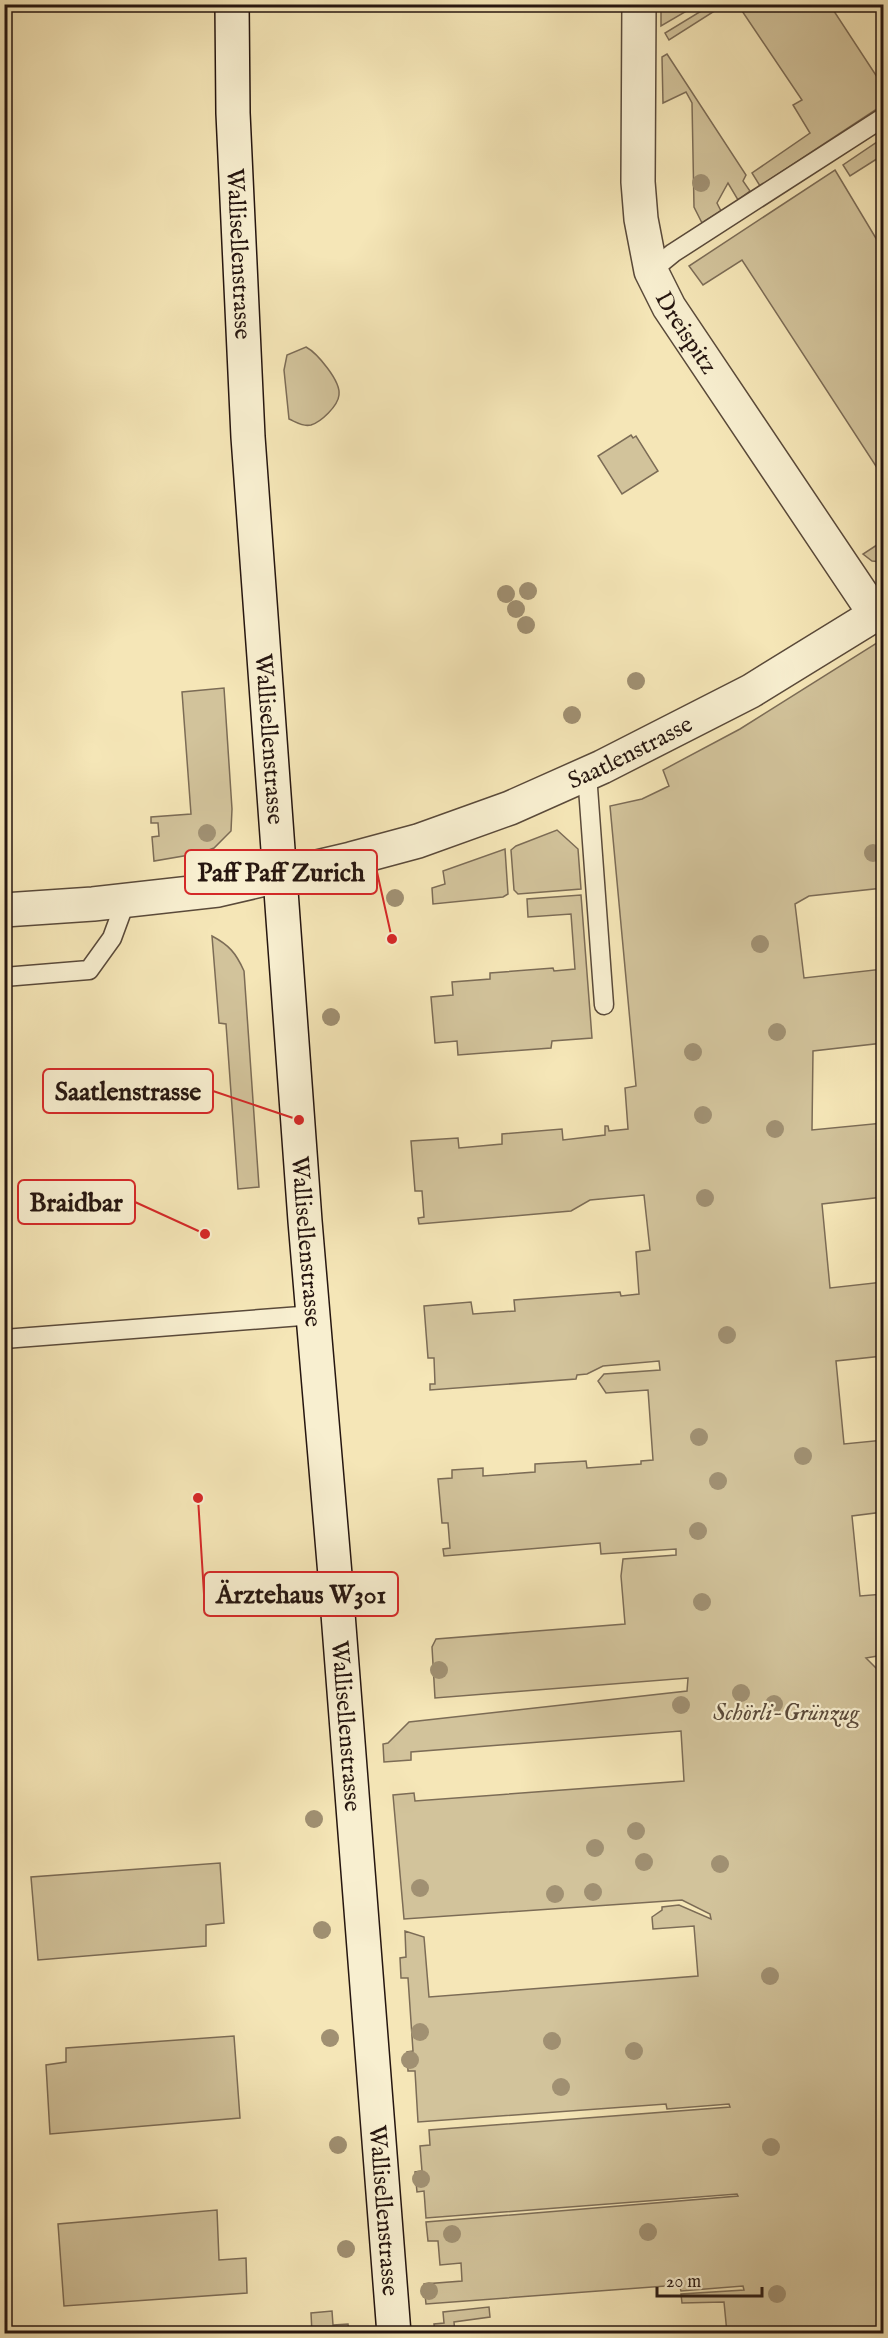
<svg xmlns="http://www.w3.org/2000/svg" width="888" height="2338" font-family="'IM FELL English',serif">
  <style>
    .green { fill: #d2c39b; stroke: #7c6c56; stroke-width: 1.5 }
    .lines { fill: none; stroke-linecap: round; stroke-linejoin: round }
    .lane-casing { stroke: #5a4a3a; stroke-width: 21 }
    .street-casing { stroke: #5a4a3a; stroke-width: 36 }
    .secondary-casing { stroke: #261610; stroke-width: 36 }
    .lane { stroke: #f8efd0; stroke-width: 18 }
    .street { stroke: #f8efd0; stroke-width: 33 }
    .secondary { stroke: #f8efd0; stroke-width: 33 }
    .tree { fill: #a09072 }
    .labels { text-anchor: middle; stroke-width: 4.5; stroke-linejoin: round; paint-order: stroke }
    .street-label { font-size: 24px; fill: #261610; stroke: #f8efd0 }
    .park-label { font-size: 24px; font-style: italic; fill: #5a4a3a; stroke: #f8efd0 }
    .leader { fill: none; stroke: #d62828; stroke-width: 2 }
    .callout-dot { fill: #d62828; stroke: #f8efd0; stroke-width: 2 }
    .callout { fill: #f8efd0; stroke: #d62828; stroke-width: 2 }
    .callout-label { font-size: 26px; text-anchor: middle; font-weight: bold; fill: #261610 }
  </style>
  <rect width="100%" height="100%" fill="#f5e6b7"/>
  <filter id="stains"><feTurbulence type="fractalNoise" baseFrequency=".00333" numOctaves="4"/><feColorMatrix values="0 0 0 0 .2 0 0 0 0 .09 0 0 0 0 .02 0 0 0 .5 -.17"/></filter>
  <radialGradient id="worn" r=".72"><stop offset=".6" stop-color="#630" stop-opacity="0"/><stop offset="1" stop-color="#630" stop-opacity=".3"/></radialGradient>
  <g class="green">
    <polygon points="661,5 661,4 697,5 661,26"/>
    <polygon points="711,5 724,5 669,40 665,33"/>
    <polygon points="738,5 830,5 883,86 883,105 760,186 752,173 810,133 793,105 802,100"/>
    <polygon points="667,54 746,175 743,181 750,191 738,200 728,183 717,203 721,211 702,223 694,207 692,103 686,92 663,103 662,57"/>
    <polygon points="883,138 883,155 850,176 843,165"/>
    <polygon points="835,170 883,250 883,477 742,260 703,285 689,266"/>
    <path d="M306 347C317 353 341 381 339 395 338 406 321 422 311 425 303 427 296 422 289 419L284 370 287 355Z"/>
    <polygon points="631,435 633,438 636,436 658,471 622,494 598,456"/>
    <polygon points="883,541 883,562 872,561 863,554"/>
    <polygon points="883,639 883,888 809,896 795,904 804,978 883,969 883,1043 813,1051 812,1130 883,1123 883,1197 822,1204 830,1288 883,1282 883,1356 836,1361 844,1444 884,1440 883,1512 852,1516 860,1596 884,1594 883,1655 866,1658 879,1671 884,1671 883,2333 727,2333 724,2302 682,2303 681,2294 744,2290 743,2286 681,2291 679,2285 426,2304 424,2284 462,2281 461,2263 440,2265 438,2241 428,2241 426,2222 738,2196 737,2194 426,2218 424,2191 417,2192 415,2172 422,2171 420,2146 430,2145 429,2130 730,2107 729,2104 667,2109 666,2104 418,2122 415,2071 408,2071 407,2052 413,2051 408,1978 401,1978 400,1958 406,1957 405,1931 424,1937 429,1997 698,1976 694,1926 653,1929 652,1917 662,1910 662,1907 679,1905 711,1919 710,1914 682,1900 404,1919 393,1795 414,1793 415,1801 684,1781 681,1731 411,1752 411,1760 384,1762 383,1744 388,1743 409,1722 687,1691 688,1678 435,1698 432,1647 436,1639 625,1624 621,1576 623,1559 676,1555 676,1549 601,1554 600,1543 444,1556 443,1549 450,1548 448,1523 442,1523 438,1479 452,1478 452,1470 483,1468 483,1476 535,1472 535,1464 586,1461 587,1468 641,1464 641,1461 653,1460 648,1390 606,1393 598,1381 604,1374 660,1370 659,1361 603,1366 587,1374 577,1375 576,1379 430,1390 430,1384 435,1384 434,1358 428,1358 424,1306 471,1302 473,1314 515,1311 514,1300 620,1292 621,1296 639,1294 636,1252 650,1250 644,1195 590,1200 571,1211 419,1224 418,1218 424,1217 422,1191 415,1191 411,1141 458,1138 459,1148 502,1144 502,1134 562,1129 563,1140 605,1135 605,1126 608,1126 609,1131 628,1129 625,1088 636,1086 610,806 642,799 669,786 663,770 740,729"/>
    <polygon points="224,688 232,809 231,831 214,848 201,853 154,861 152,837 159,836 158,823 151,823 151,817 191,814 182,692"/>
    <polygon points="557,830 578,849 581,889 518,894 514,890 511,850 516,846"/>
    <polygon points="505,849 508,894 503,897 433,904 432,888 445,884 443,871"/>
    <polygon points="581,895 592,1038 552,1041 551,1048 458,1055 457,1041 435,1043 431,997 453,995 452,982 490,979 490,973 553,968 554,971 575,969 571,914 528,917 527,899"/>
    <path d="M212 936C229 945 236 953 244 971L259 1187 238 1189 226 1024 219 1023Z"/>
    <polygon points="220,1863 224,1923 206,1925 206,1946 38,1960 31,1877"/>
    <polygon points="234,2036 240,2118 50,2134 46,2065 66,2062 66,2048"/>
    <polygon points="217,2210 219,2260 246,2258 247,2293 64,2306 58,2224"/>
    <polygon points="489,2307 490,2317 454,2322 455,2333 435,2333 434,2324 444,2323 443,2312"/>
    <polygon points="332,2311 333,2325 348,2324 349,2333 312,2333 311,2313"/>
  </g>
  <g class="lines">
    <g class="lane-casing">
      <g id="lane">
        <polyline points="651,271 673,253 884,117"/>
        <polyline points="587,774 604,1005"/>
        <polyline points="4,977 89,970 112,938 126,900"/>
        <polyline points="4,1339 314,1315"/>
      </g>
    </g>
    <g class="street-casing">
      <g id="street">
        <path id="s1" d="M639 4 638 182 641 219 651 271 669 307 875 614"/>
        <path id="s2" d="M4 910 93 904 218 890 351 859 418 841 510 808 602 767 751 691 884 609"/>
      </g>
    </g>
    <g class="secondary-casing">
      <g id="secondary">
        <path id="s3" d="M232 4 233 113 248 437 305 1221 335 1575 394 2334"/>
      </g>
    </g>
    <use href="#lane" class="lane"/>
    <use href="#street" class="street"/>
    <use href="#secondary" class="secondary"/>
  </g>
  <g class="tree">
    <circle cx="701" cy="183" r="9"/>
    <circle cx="528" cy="591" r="9"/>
    <circle cx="506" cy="594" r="9"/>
    <circle cx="516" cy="609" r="9"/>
    <circle cx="526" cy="625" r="9"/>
    <circle cx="636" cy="681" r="9"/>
    <circle cx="572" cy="715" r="9"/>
    <circle cx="207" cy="833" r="9"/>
    <circle cx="873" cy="853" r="9"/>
    <circle cx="395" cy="898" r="9"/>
    <circle cx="760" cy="944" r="9"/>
    <circle cx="331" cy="1017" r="9"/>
    <circle cx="777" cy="1032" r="9"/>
    <circle cx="693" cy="1052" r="9"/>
    <circle cx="703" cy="1115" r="9"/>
    <circle cx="775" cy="1129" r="9"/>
    <circle cx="705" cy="1198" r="9"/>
    <circle cx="727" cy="1335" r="9"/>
    <circle cx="699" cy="1437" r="9"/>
    <circle cx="803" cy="1456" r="9"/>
    <circle cx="718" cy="1481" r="9"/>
    <circle cx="698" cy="1531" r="9"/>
    <circle cx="702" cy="1602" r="9"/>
    <circle cx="439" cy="1670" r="9"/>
    <circle cx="741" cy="1693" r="9"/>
    <circle cx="774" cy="1704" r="9"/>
    <circle cx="681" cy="1705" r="9"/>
    <circle cx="314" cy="1819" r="9"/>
    <circle cx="636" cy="1831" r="9"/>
    <circle cx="595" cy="1848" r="9"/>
    <circle cx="644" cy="1862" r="9"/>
    <circle cx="720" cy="1864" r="9"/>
    <circle cx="420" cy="1888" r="9"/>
    <circle cx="593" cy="1892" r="9"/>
    <circle cx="555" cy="1894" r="9"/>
    <circle cx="322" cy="1930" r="9"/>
    <circle cx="770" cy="1976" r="9"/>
    <circle cx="420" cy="2032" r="9"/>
    <circle cx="330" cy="2038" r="9"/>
    <circle cx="552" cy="2041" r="9"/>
    <circle cx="634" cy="2051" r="9"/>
    <circle cx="410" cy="2060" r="9"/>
    <circle cx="561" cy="2087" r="9"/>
    <circle cx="338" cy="2145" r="9"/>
    <circle cx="771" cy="2147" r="9"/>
    <circle cx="421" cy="2179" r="9"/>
    <circle cx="648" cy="2232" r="9"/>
    <circle cx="452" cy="2234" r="9"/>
    <circle cx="346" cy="2249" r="9"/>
    <circle cx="429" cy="2291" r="9"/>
    <circle cx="777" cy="2294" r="9"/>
  </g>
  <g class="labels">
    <g class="street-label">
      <text dy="8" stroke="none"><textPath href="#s3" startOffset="250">Wallisellenstrasse</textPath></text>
      <text dy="8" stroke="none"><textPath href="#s1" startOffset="339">Dreispitz</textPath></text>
      <text dy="8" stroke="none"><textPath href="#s3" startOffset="736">Wallisellenstrasse</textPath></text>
      <text dy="8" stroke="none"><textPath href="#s2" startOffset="651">Saatlenstrasse</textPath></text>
      <text dy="8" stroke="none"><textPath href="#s3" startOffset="1240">Wallisellenstrasse</textPath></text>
      <text dy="8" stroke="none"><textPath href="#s3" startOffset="1726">Wallisellenstrasse</textPath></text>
      <text dy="8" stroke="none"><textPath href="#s3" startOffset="2212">Wallisellenstrasse</textPath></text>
    </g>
    <g class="park-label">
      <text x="786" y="1720">Schörli-Grünzug</text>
    </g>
  </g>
  <path class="leader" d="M392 939L377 872M299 1120L213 1091M205 1234L135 1202M198 1498L204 1594"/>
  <g class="callout-dot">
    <circle cx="392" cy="939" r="6"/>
    <circle cx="299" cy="1120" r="6"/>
    <circle cx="205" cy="1234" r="6"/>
    <circle cx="198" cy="1498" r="6"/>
  </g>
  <g class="callout">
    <rect x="185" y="850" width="192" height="44" rx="6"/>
    <rect x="43" y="1069" width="170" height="44" rx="6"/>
    <rect x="18" y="1180" width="117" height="44" rx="6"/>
    <rect x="204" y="1572" width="194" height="44" rx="6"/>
  </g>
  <g class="callout-label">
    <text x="281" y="881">Paff Paff Zurich</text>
    <text x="128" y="1100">Saatlenstrasse</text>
    <text x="76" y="1211">Braidbar</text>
    <text x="301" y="1603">Ärztehaus W301</text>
  </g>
  <rect width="888" height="2338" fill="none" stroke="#f5e6b7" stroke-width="24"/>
  <rect x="6" y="6" width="876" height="2326" fill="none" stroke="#261610" stroke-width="3"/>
  <rect x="12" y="12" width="864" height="2314" fill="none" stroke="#261610" stroke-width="1.5"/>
  <path d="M657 2287v9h105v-9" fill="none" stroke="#261610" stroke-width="3"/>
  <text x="666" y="2287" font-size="18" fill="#261610" stroke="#f8efd0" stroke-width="4.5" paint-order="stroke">20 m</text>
  <rect width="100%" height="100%" filter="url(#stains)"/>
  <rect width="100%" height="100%" fill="url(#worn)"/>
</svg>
